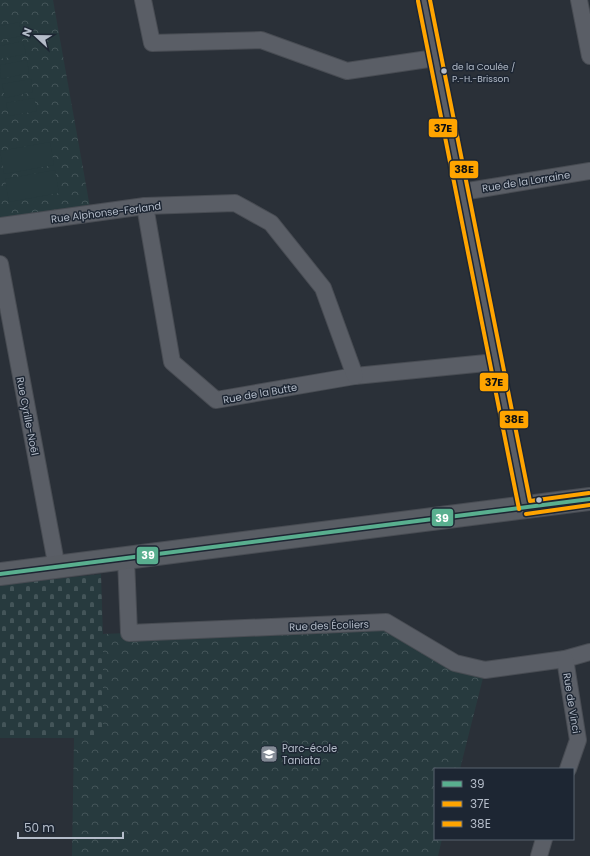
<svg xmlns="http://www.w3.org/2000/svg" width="590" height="856" font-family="Poppins,sans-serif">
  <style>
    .cemetery { fill: url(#cemetery-stones) }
    .park { fill: url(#park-crowns) }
    .garden { fill: #273a3e }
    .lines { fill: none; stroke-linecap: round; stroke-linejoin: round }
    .minor-casing { stroke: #484c53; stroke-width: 18 }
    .secondary-casing { stroke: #484c53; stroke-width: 24 }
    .minor { stroke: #5a5e66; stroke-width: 16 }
    .secondary { stroke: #595d64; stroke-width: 22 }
    .bus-1-casing { stroke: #1d2633; stroke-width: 7 }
    .bus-2-casing { stroke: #1d2633; stroke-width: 7 }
    .bus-3-casing { stroke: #1d2633; stroke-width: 7 }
    .bus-1 { stroke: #59af8f; stroke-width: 4 }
    .bus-2 { stroke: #ffa400; stroke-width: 4 }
    .bus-3 { stroke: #ffa400; stroke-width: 4 }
    .bus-dot { fill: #b4bcc9; stroke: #1d2633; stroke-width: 1.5 }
    .labels { text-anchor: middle; stroke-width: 3; stroke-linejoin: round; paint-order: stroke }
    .bus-label { font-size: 9px; fill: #b4bcc9; stroke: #1d2633; text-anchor: start }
    .street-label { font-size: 10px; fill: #b4bcc9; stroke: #1d2633 }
    .poi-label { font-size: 10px; fill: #b4bcc9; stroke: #1d2633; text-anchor: start }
    .line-badge { stroke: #1d2633; stroke-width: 1.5 }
    .badge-label { font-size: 11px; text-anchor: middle; font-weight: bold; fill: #fff }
    .pale-badge-label { font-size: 11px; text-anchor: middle; font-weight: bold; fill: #111 }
  </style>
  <defs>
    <pattern id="cemetery-stones" width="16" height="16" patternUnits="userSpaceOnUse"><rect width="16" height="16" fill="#273a3e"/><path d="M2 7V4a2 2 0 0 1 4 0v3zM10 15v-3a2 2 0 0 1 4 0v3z" fill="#445559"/></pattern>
    <pattern id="park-crowns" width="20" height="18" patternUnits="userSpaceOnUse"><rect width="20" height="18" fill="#273a3e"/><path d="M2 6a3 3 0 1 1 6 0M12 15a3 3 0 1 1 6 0" fill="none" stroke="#445559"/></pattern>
  </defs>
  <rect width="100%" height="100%" fill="#2a3038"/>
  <polygon class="cemetery" points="101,574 103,637 103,738 0,738 0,585"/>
  <g class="park">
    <polygon points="0,0 53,0 91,213 0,226"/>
    <polygon points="386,622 485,670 460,769 435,769 435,839 442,839 438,856 72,856 74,738 103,737 103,634"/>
  </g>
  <g class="garden">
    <polygon points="19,22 22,36 0,40 0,26"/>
    <polygon points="23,41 26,54 0,59 0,46"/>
    <polygon points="27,60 29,73 1,79 0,65"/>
    <polygon points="31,79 33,92 5,98 2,84"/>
    <polygon points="34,98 37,111 9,116 6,103"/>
    <polygon points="50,142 54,165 4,174 0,151"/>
    <polygon points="55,170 59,193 9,202 5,179"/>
  </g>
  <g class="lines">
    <g class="minor-casing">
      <g id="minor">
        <polyline points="143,0 152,43 261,40 347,71 435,58"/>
        <polyline points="424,0 525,508"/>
        <polyline points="579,0 590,56"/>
        <polyline points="462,192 590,171"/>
        <polyline points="145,206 172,362 216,400 355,376 496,362"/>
        <polyline points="0,226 145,206 235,203 271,223 323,288 355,376"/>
        <polyline points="0,264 57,568"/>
        <polyline points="126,559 129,633 386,622 455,663 485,670 565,659 590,652"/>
        <polyline points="565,659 578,740 568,769"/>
        <polyline points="539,856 544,839"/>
      </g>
    </g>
    <g class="secondary-casing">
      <polyline id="secondary" points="0,574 590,499"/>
    </g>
    <use href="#minor" class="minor"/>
    <use href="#secondary" class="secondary"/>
    <g class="bus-1-casing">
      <polyline id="bus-1" points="0,574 590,499"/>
    </g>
    <g class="bus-2-casing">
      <g id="bus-2">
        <polyline points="418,1 519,509"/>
        <polyline points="526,514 590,505"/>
      </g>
    </g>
    <g class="bus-3-casing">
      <polyline id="bus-3" points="430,0 530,501 589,493"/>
    </g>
    <use href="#bus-1" class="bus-1"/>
    <use href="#bus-2" class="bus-2"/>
    <use href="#bus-3" class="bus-3"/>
  </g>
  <defs>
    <g id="school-square" transform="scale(0.9)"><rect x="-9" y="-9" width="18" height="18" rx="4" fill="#848b96" stroke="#1d2633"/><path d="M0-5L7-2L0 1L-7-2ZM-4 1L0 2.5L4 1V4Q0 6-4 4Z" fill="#fff"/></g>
  </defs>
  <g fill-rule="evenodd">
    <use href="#school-square" x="269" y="754"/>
  </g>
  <g class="bus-dot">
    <circle cx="444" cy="71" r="3.5"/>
    <circle cx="539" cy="500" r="3.5"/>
  </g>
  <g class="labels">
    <g class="bus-label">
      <text x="452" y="70">de la Coulée /<tspan x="452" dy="12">P.-H.-Brisson</tspan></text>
    </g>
    <g class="street-label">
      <text transform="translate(526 181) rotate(-9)" y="4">Rue de la Lorraine</text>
      <text transform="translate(106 212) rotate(-7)" y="4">Rue Alphonse-Ferland</text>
      <text transform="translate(260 393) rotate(-10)" y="4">Rue de la Butte</text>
      <text transform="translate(28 416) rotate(79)" y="4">Rue Cyrille-Noël</text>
      <text transform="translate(329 625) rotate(-2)" y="4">Rue des Écoliers</text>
      <text transform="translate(572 703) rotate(81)" y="4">Rue de Vinci</text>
    </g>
    <g class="poi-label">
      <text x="282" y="752">Parc-école<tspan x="282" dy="12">Taniata</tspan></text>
    </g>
  </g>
  <g class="line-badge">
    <rect x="428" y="118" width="30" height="20" rx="4" fill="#ffa400"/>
    <rect x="449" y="160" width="30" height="19" rx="4" fill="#ffa400"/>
    <rect x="479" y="372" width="30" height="20" rx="4" fill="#ffa400"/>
    <rect x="499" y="410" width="30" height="19" rx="4" fill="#ffa400"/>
    <rect x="431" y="508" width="23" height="19" rx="4" fill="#59af8f"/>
    <rect x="136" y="546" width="23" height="19" rx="4" fill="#59af8f"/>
  </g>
  <g class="badge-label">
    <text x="442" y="522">39</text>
    <text x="148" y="559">39</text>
  </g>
  <g class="pale-badge-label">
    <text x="443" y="132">37E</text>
    <text x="464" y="173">38E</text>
    <text x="494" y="386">37E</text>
    <text x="514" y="423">38E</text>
  </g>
  <rect x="434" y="768" width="140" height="72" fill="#1d2633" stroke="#59626f"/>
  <rect x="442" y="781" width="20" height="6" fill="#59af8f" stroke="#59626f"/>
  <text x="470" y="788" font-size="12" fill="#b4bcc9">39</text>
  <rect x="442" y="801" width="20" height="6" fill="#ffa400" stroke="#59626f"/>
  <text x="470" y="808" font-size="12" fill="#b4bcc9">37E</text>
  <rect x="442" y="821" width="20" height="6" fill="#ffa400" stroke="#59626f"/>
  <text x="470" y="828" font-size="12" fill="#b4bcc9">38E</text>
  <g transform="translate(36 36) rotate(292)" stroke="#1d2633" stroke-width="3" paint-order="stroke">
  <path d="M0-3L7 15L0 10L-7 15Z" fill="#b4bcc9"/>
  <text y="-6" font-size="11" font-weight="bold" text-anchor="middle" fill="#b4bcc9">N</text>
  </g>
  <path d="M18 832v6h105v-6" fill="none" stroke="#b4bcc9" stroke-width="2"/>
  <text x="24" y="832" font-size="12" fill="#b4bcc9" stroke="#1d2633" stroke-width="3" paint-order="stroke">50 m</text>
</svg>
